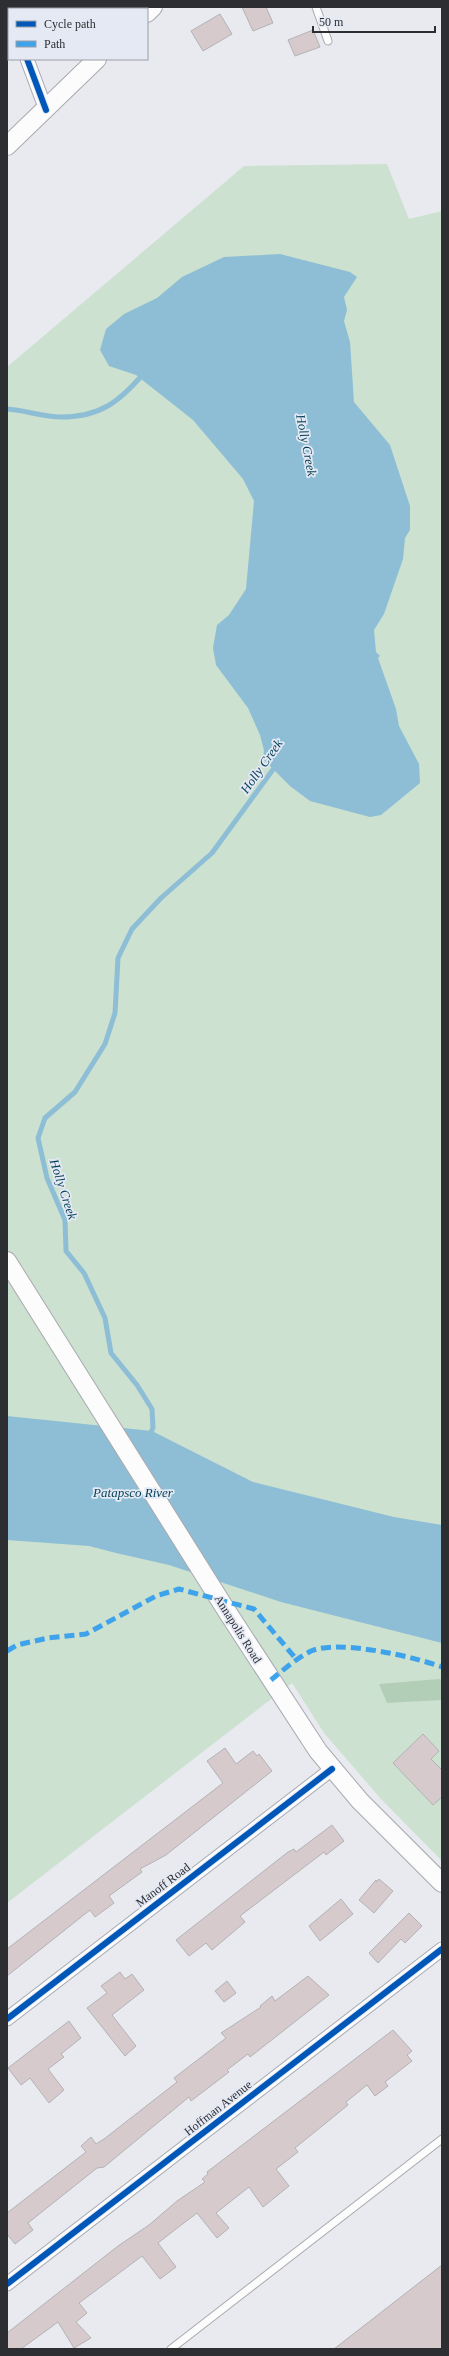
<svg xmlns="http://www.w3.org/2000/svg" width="449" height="2356" font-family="'Times New Roman',serif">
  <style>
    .green { fill: #cce1d0 }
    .forest { fill: #b3ceb7 }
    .water { fill: #8ebed5 }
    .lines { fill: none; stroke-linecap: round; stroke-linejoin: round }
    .stream { stroke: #8ebed5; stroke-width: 5 }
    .building { fill: #d6cacc; stroke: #b3b2b5 }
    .service-casing { stroke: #a9aaaf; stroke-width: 9 }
    .minor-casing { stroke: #a9aaaf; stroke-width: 15 }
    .secondary-casing { stroke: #a9aaaf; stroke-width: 20 }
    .service { stroke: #fcfcfd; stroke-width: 7 }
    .minor { stroke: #fcfcfd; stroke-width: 13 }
    .secondary { stroke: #fcfcfd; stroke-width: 18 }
    .quiet { stroke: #3ea3eb; stroke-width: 5; stroke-dasharray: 10 5; stroke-linecap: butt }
    .cycleway-casing { stroke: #e4e9f4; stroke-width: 8 }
    .cycleway { stroke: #0057b8; stroke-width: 6 }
    .labels { text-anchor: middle; stroke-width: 3.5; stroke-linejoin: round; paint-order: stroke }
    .street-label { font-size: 12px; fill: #2c2e32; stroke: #e4e9f4 }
    .water-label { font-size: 13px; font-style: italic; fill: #003e54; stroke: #e4e9f4 }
  </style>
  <rect width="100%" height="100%" fill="#e8eaf0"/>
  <polygon class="green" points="387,164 409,219 442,211 442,1861 381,1799 324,1733 292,1683 7,1903 7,367 244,166"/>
  <polygon class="forest" points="439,1679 442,1680 442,1700 387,1703 379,1684"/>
  <g class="water">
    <polygon points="280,254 350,272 357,277 344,297 347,310 344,321 350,342 354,402 390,445 410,506 410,530 405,538 403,559 384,614 374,630 376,652 380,656 378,658 396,709 399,726 419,764 420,783 381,815 370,817 310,801 290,786 263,759 264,750 260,735 248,708 216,665 213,648 217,625 229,615 246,589 254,501 243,479 193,420 136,375 109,366 100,350 106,329 124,314 157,298 182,277 224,257"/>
    <polygon points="7,1416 152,1431 253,1482 394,1517 442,1525 442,1643 281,1602 169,1565 116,1553 89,1546 7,1540"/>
  </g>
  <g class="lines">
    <g class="stream">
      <path d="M7 409C25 410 43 417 61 417 101 417 120 401 144 373"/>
      <polyline points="149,1436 153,1428 152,1409 137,1385 111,1353 105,1318 84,1273 66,1251 65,1220 47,1178 38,1138 45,1118 75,1092 105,1044 115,1013 118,958 132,929 161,898 212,853 277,764"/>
    </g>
  </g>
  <g class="building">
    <polygon points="242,7 266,7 273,23 253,31"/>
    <polygon points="220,14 232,34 203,51 191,31"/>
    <polygon points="313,30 320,47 295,56 288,40"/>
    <polygon points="423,1734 439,1751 431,1759 442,1770 442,1797 433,1805 393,1763"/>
    <polygon points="225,1748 236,1764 253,1751 257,1756 259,1754 272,1771 166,1855 140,1869 142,1872 109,1896 114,1903 95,1917 90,1910 7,1976 7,1949 223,1783 207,1761"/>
    <polygon points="332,1825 344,1841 326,1855 324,1852 240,1916 245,1922 212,1950 206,1943 189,1956 176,1940 288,1852 294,1849 296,1852"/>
    <polygon points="379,1879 393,1891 374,1913 359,1900 376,1880 377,1882"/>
    <polygon points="341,1899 353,1914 320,1941 309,1926"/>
    <polygon points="409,1913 422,1926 405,1943 401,1939 378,1963 369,1953"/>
    <polygon points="120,1972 125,1979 132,1974 144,1990 112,2015 136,2046 125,2056 87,2008 107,1993 101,1986"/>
    <polygon points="308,1976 329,1995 250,2057 248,2054 227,2070 229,2072 191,2101 189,2097 104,2167 97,2168 28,2223 33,2230 15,2244 7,2234 7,2213 86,2152 81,2146 91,2137 96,2144 104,2139 177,2082 174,2078 226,2038 221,2033 261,2007 260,2006 272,1996 275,2001"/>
    <polygon points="227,1981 236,1993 224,2002 215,1991"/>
    <polygon points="69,2021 81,2038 61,2054 64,2057 48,2069 64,2090 49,2103 30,2078 21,2085 8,2068"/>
    <polygon points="393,2030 412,2051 407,2055 412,2061 385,2082 388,2086 375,2096 367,2085 346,2102 348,2105 295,2148 298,2152 276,2169 289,2186 263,2207 249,2187 216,2213 229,2228 217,2238 197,2213 176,2229 158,2243 176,2267 160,2279 142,2256 79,2303 87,2313 76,2322 91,2338 74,2348 58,2322 21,2349 7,2349 7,2333 118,2246 149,2225 177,2201 205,2182 202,2179 208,2174 207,2172"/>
    <polygon points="442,2265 442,2349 334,2349"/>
  </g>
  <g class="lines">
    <g class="service-casing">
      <g id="service">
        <polyline points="316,7 328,41"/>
        <polyline points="171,2349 442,2139"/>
      </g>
    </g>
    <g class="minor-casing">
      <g id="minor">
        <polyline points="7,7 9,12"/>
        <polyline points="27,59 46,110"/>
        <polyline points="7,2019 332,1769"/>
        <polyline points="7,2284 442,1949"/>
      </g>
    </g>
    <g class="secondary-casing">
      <g id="secondary">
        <polyline points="147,13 153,7"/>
        <polyline points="7,146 97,59"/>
        <polyline points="7,1261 228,1613 318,1751 360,1801 442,1883"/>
      </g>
    </g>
    <use href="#service" class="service"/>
    <use href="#minor" class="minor"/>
    <use href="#secondary" class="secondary"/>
    <g class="quiet">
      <polyline points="7,1651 17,1645 48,1638 86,1634 156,1596 179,1589 254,1609 297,1660"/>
      <path d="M271 1680C283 1670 297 1658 311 1651 338 1639 415 1657 442 1667"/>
    </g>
    <g class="cycleway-casing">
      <g id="cycleway">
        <polyline points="27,59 46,110"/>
        <polyline points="7,2019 332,1769"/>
        <polyline points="7,2284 442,1949"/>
      </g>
    </g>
    <use href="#cycleway" class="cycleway"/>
  </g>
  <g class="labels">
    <g class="street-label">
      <text transform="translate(238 1629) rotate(58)" y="4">Annapolis Road</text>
      <text transform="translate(163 1885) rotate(-37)" y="4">Manoff Road</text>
      <text transform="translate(218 2108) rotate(-38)" y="4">Hoffman Avenue</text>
    </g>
    <g class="water-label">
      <text transform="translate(307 445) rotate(79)" y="5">Holly Creek</text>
      <text transform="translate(261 766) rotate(-55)" y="5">Holly Creek</text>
      <text transform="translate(64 1189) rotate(72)" y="5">Holly Creek</text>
      <text x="133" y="1497">Patapsco River</text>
    </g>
  </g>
  <rect width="449" height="2356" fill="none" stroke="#2c2e32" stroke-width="16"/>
  <rect x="8" y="8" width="140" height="52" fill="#e4e9f4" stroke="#9a9ea6"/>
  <rect x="16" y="21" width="20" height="6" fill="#0057b8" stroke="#9a9ea6"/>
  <text x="44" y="28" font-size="12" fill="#2c2e32">Cycle path</text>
  <rect x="16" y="41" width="20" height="6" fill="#3ea3eb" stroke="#9a9ea6"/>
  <text x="44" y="48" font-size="12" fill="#2c2e32">Path</text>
  <path d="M313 26v6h122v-6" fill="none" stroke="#2c2e32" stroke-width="2"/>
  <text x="319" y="26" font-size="12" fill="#2c2e32" stroke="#e4e9f4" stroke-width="3" paint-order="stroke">50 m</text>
</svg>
